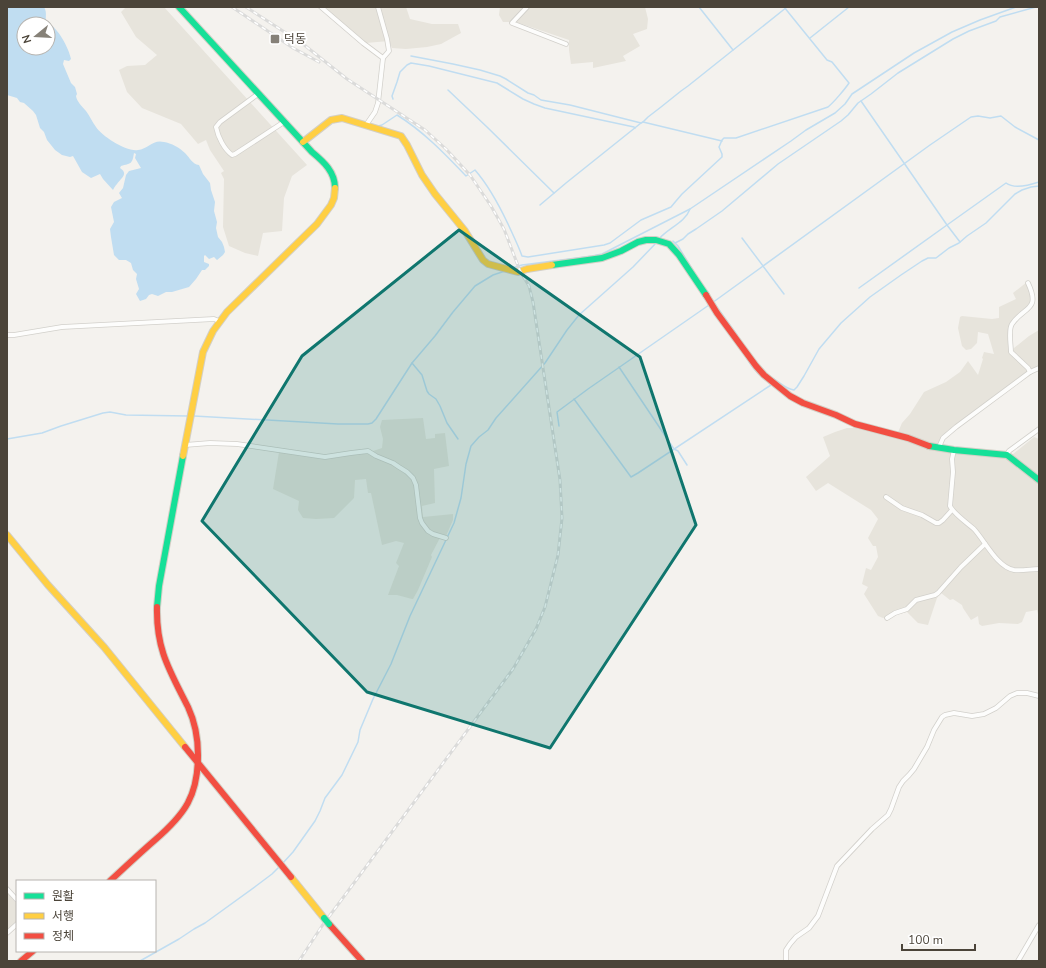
<svg xmlns="http://www.w3.org/2000/svg" width="1046" height="968" font-family="'Nunito Sans','Noto Sans KR',sans-serif">
  <style>
    .residential { fill: #e7e4dc }
    .water { fill: #c0ddf1; fill-rule: evenodd }
    .lines { fill: none; stroke-linecap: round; stroke-linejoin: round }
    .stream { stroke: #c0ddf1; stroke-width: 1.5 }
    .street-casing { stroke: #d2d0cb; stroke-width: 5.5 }
    .fast-casing { stroke: #d3cfc5; stroke-width: 8 }
    .slow-casing { stroke: #d3cfc5; stroke-width: 8 }
    .jam-casing { stroke: #d3cfc5; stroke-width: 8 }
    .street { stroke: #fdfdfc; stroke-width: 4 }
    .fast { stroke: #16e098; stroke-width: 6 }
    .slow { stroke: #ffcf43; stroke-width: 6 }
    .jam { stroke: #f24e42; stroke-width: 6 }
    .rail-casing { stroke: #dbdbda; stroke-width: 3 }
    .rail { stroke: #fff; stroke-width: 1.5; stroke-dasharray: 4.5; stroke-linecap: butt }
    .fast-bridge-casing { stroke: #d3cfc5; stroke-width: 8; stroke-linecap: butt }
    .fast-bridge { stroke: #16e098; stroke-width: 6 }
    .marked { fill: #0f766e; fill-opacity: 0.2; stroke: #0f766e; stroke-width: 3; stroke-linejoin: round }
    .poi-dot { fill: #868178; stroke: #fff; stroke-width: 1.5 }
    .labels { text-anchor: middle; stroke-width: 4; stroke-linejoin: round; paint-order: stroke }
    .poi-label { font-size: 12px; fill: #4b4439; stroke: #fff; text-anchor: start }
  </style>
  <rect width="100%" height="100%" fill="#f4f2ee"/>
  <g class="residential">
    <polygon points="126,7 164,7 307,165 292,176 284,198 282,231 263,233 258,256 245,253 229,246 223,227 224,179 221,173 224,171 210,150 206,140 198,144 181,124 142,108 127,92 119,70 127,66 145,65 157,55 136,37 121,12"/>
    <polygon points="327,7 406,7 410,19 432,24 458,24 461,33 441,44 427,47 406,49 392,48 389,41 366,43 327,10"/>
    <polygon points="500,7 645,7 648,19 647,29 633,34 640,46 623,56 626,61 593,68 593,62 571,64 569,50 569,40 516,22 503,22 499,15"/>
    <polygon points="1027,282 1031,293 1031,301 1027,308 1009,324 1010,353 1012,355 1014,348 1029,336 1039,330 1039,366 942,437 937,444 1003,457 1007,459 1034,437 1039,439 1039,618 1037,610 1026,612 1022,622 1018,624 999,623 982,626 979,624 978,616 971,620 963,608 962,605 953,599 950,600 941,593 937,598 928,625 918,623 907,612 883,618 878,616 864,594 868,587 862,584 866,568 871,570 878,557 876,546 873,546 868,538 878,519 871,510 828,483 816,491 806,477 830,456 823,437 835,432 847,428 861,428 896,437 902,423 910,414 924,392 946,382 960,372 968,361 978,375 983,359 982,358 984,352 994,354 988,334 978,332 977,343 971,349 966,350 962,346 958,328 960,317 962,316 992,319 999,318 999,307 1016,299 1013,293"/>
    <polygon points="423,418 426,439 435,438 435,434 445,433 449,466 434,469 435,503 422,506 423,517 453,514 453,520 446,536 442,534 431,555 432,557 418,590 413,599 412,599 397,595 388,595 399,566 396,563 404,543 396,541 382,545 371,493 368,493 366,479 355,480 354,498 334,518 316,519 303,518 298,510 299,501 273,489 279,452 281,452 326,459 350,454 367,453 382,448 383,439 380,427 382,420"/>
    <polygon points="7,893 17,904 17,921 7,930"/>
  </g>
  <path class="water" d="M7 7H44C48 14 44 17 47 23 57 26 69 48 71 59L69 61 64 60 63 64 71 83 75 87 77 94 76 96C77 102 82 106 86 111 90 116 92 122 96 127 102 136 126 152 138 150 148 149 153 139 164 142 171 143 180 148 185 153 190 158 192 164 199 165L203 174 210 183 211 190 215 202 214 211 217 222 216 228 218 237 222 242 224 247 225 252 223 255 217 260 214 257 209 259 205 255 204 256V262L209 264V266L205 270H202L196 279 189 287 172 292H166L158 296 152 294 149 295 146 299 140 301 136 294 139 289 136 279 137 274 133 270 131 263 126 260H119L114 255 111 237 110 229 114 222 111 207 114 202 122 198 119 193 123 188 126 175 129 171 141 168 135 158 136 154 134 153C132 165 131 163 121 166L120 168C129 174 121 178 117 184 115 186 114 188 113 190L103 179 100 174 91 178 82 172 73 156 70 157 62 155 55 150 47 140 44 132 40 128 36 115 33 111 24 103 20 102 17 98 7 95ZM24 24H48V48H24Z"/>
  <g class="lines">
    <g class="stream">
      <polyline points="699,7 733,50"/>
      <polyline points="810,38 849,7"/>
      <polyline points="411,56 453,64 480,70 500,76 506,79 528,93 534,95 541,100 570,105 641,123 643,122 648,117 661,107 681,91 688,86 787,7"/>
      <polyline points="448,90 487,127 554,193"/>
      <polyline points="393,99 392,96 397,82 400,72 407,65 411,63 429,66 497,83 523,99 534,104 545,108 634,127 635,128"/>
      <path d="M861 101 947 225 1006 183C1014 189 1030 185 1039 182"/>
      <polyline points="643,122 722,141"/>
      <path d="M378 126 382 125 397 115C423 131 445 154 466 176L475 170C489 186 499 205 508 224 513 235 518 245 522 256L528 257 604 245 610 243 641 220 671 207 676 201 682 194 722 157V154L719 147 722 140 724 138H736L828 107C834 102 845 89 849 83L832 62 827 60 784 7"/>
      <polyline points="540,205 566,183 641,123"/>
      <polyline points="742,238 784,294"/>
      <path d="M659 239C668 228 685 223 690 209L791 141 806 130 835 113 845 104 852 94 914 53 952 32 980 20 1016 7"/>
      <polyline points="673,241 678,246 699,280"/>
      <polyline points="675,243 683,239 688,234 696,229 722,211 778,164 841,121 848,115 858,103 871,94 898,73 953,39 969,31 996,21 1000,17 1036,7"/>
      <polyline points="512,268 522,265 592,256 602,254 690,209"/>
      <polyline points="859,288 947,225 960,242"/>
      <polyline points="707,293 737,335"/>
      <polyline points="712,303 930,145 971,117 978,116 990,118 1001,116 1015,127 1039,140"/>
      <path d="M746 357C754 372 763 378 776 388"/>
      <polyline points="412,363 422,375 427,391 429,394 436,399 440,406 447,423 458,439"/>
      <polyline points="619,367 674,449 678,451 687,465"/>
      <path d="M772 378C780 382 785 389 794 390L797 387 804 376 819 349 841 323 870 297 901 275 922 261 928 258H936L949 248 959 243 967 236 986 223 1015 194 1022 190 1031 187 1039 186"/>
      <polyline points="574,399 631,477 638,473 771,385"/>
      <polyline points="194,416 338,424 368,424 372,423 376,419 412,363 435,336 453,312 475,286 493,275 505,271"/>
      <polyline points="559,426 557,412 588,389 709,305"/>
      <polyline points="7,439 42,433 61,426 103,413 110,412 126,415 188,416"/>
      <polyline points="282,864 293,852 315,821 320,811 325,798 342,775 358,742 360,730 373,699 391,664 410,616 454,523 461,498 466,464 471,446 479,437 488,430 496,418 545,363 567,330 579,315 633,267 657,242"/>
      <polyline points="140,961 179,939 194,929 205,923 256,886 272,874 279,867"/>
    </g>
    <g class="street-casing">
      <g id="street">
        <polyline points="321,7 363,43 383,58"/>
        <polyline points="527,7 512,23 566,44"/>
        <path d="M258 94 220 122 216 127C218 137 224 149 232 155L235 154 284 122"/>
        <polyline points="366,125 375,112 378,103 383,58 389,51 387,39 378,7"/>
        <path d="M1028 283C1041 311 1024 306 1012 324 1008 330 1011 345 1011 352L1028 368 1030 372"/>
        <polyline points="7,335 14,335 62,327 214,319 219,321"/>
        <polyline points="185,445 210,443 237,444 325,457 351,453 368,451 376,456 393,463 399,467 407,472 413,478 416,485 420,518 422,523 428,531 433,534 446,538"/>
        <polyline points="939,447 943,438 956,427 1030,372 1039,368"/>
        <path d="M954 450 952 459 953 472 950 506C953 513 967 523 974 529 985 541 997 567 1014 570 1022 571 1031 569 1039 569"/>
        <polyline points="1007,455 1009,451 1039,429"/>
        <polyline points="886,497 902,508 922,515 936,523 939,523 943,520 952,510"/>
        <polyline points="887,618 895,613 907,609 916,600 935,595 938,593 961,567 985,544"/>
        <polyline points="7,889 17,900"/>
        <polyline points="7,933 17,924"/>
        <polyline points="786,961 786,950 790,944 796,937 809,928 818,916 837,866 872,829 888,815 891,809 899,787 903,781 909,775 914,769 927,747 934,730 942,717 945,715 954,713 972,716 984,714 996,708 1010,696 1017,693 1027,693 1039,696"/>
        <polyline points="1018,961 1039,925"/>
      </g>
    </g>
    <g class="fast-casing">
      <g id="fast">
        <path d="M179 7 312 152C324 162 335 172 335 188"/>
        <polyline points="552,265 602,258 621,251 638,242 646,240 656,240 669,244 679,255 706,295"/>
        <polyline points="929,446 954,450 1007,455 1039,480"/>
        <polyline points="157,607 159,586 183,456"/>
      </g>
    </g>
    <g class="slow-casing">
      <g id="slow">
        <polyline points="303,142 331,120 342,118 401,136 407,145 422,175 435,194 465,231 483,260 488,264 518,272 527,269 552,265"/>
        <polyline points="183,456 203,352 213,331 227,312 317,224 331,205 334,198 335,188"/>
        <polyline points="7,535 48,585 104,647 185,747"/>
        <polyline points="291,877 324,918"/>
      </g>
    </g>
    <g class="jam-casing">
      <g id="jam">
        <polyline points="706,295 717,313 756,366 764,375 790,396 803,403 836,415 855,424 908,438 929,446"/>
        <polyline points="185,747 291,877"/>
        <path d="M110 881C125 867 140 853 155 840 185 814 198 796 198 755 198 739 195 722 188 707 170 671 156 650 157 607"/>
        <polyline points="329,924 362,961"/>
        <polyline points="21,961 33,951"/>
      </g>
    </g>
    <use href="#street" class="street"/>
    <use href="#fast" class="fast"/>
    <use href="#slow" class="slow"/>
    <use href="#jam" class="jam"/>
    <g class="rail-casing">
      <g id="rail">
        <polyline points="232,7 293,48 319,62"/>
        <polyline points="246,7 303,44 347,79 425,130 446,149 470,175 491,206 504,229 520,271 529,286 533,302 560,480 562,518 558,555 545,607 536,629 513,669 322,926 299,961"/>
      </g>
    </g>
    <use href="#rail" class="rail"/>
    <g class="fast-bridge-casing">
      <polyline id="fast-bridge" points="324,918 329,924"/>
    </g>
    <use href="#fast-bridge" class="fast-bridge"/>
  </g>
  <path class="marked" d="M459 230 640 357 696 525 550 748 367 692 202 521 302 356Z"/>
  <rect class="poi-dot" x="270" y="34" width="10" height="10" rx="2"/>
  <g class="labels">
    <g class="poi-label">
      <text x="284" y="43">덕동</text>
    </g>
  </g>
  <rect width="1046" height="968" fill="none" stroke="#4b4439" stroke-width="16"/>
  <rect x="16" y="880" width="140" height="72" fill="#ffffff" stroke="#b7b4b0"/>
  <rect x="24" y="893" width="20" height="6" fill="#16e098" stroke="#b7b4b0"/>
  <text x="52" y="900" font-size="12" fill="#4b4439">원활</text>
  <rect x="24" y="913" width="20" height="6" fill="#ffcf43" stroke="#b7b4b0"/>
  <text x="52" y="920" font-size="12" fill="#4b4439">서행</text>
  <rect x="24" y="933" width="20" height="6" fill="#f24e42" stroke="#b7b4b0"/>
  <text x="52" y="940" font-size="12" fill="#4b4439">정체</text>
  <g transform="translate(36 36) rotate(252)"><circle r="19" fill="#ffffff" stroke="#b7b4b0"/>
  <path d="M0-3L7 15L0 10L-7 15Z" fill="#868178"/>
  <text y="-6" font-size="11" font-weight="bold" text-anchor="middle" fill="#4b4439">N</text>
  </g>
  <path d="M902 944v6h73v-6" fill="none" stroke="#4b4439" stroke-width="2"/>
  <text x="908" y="944" font-size="12" fill="#4b4439" stroke="#ffffff" stroke-width="3" paint-order="stroke">100 m</text>
</svg>
